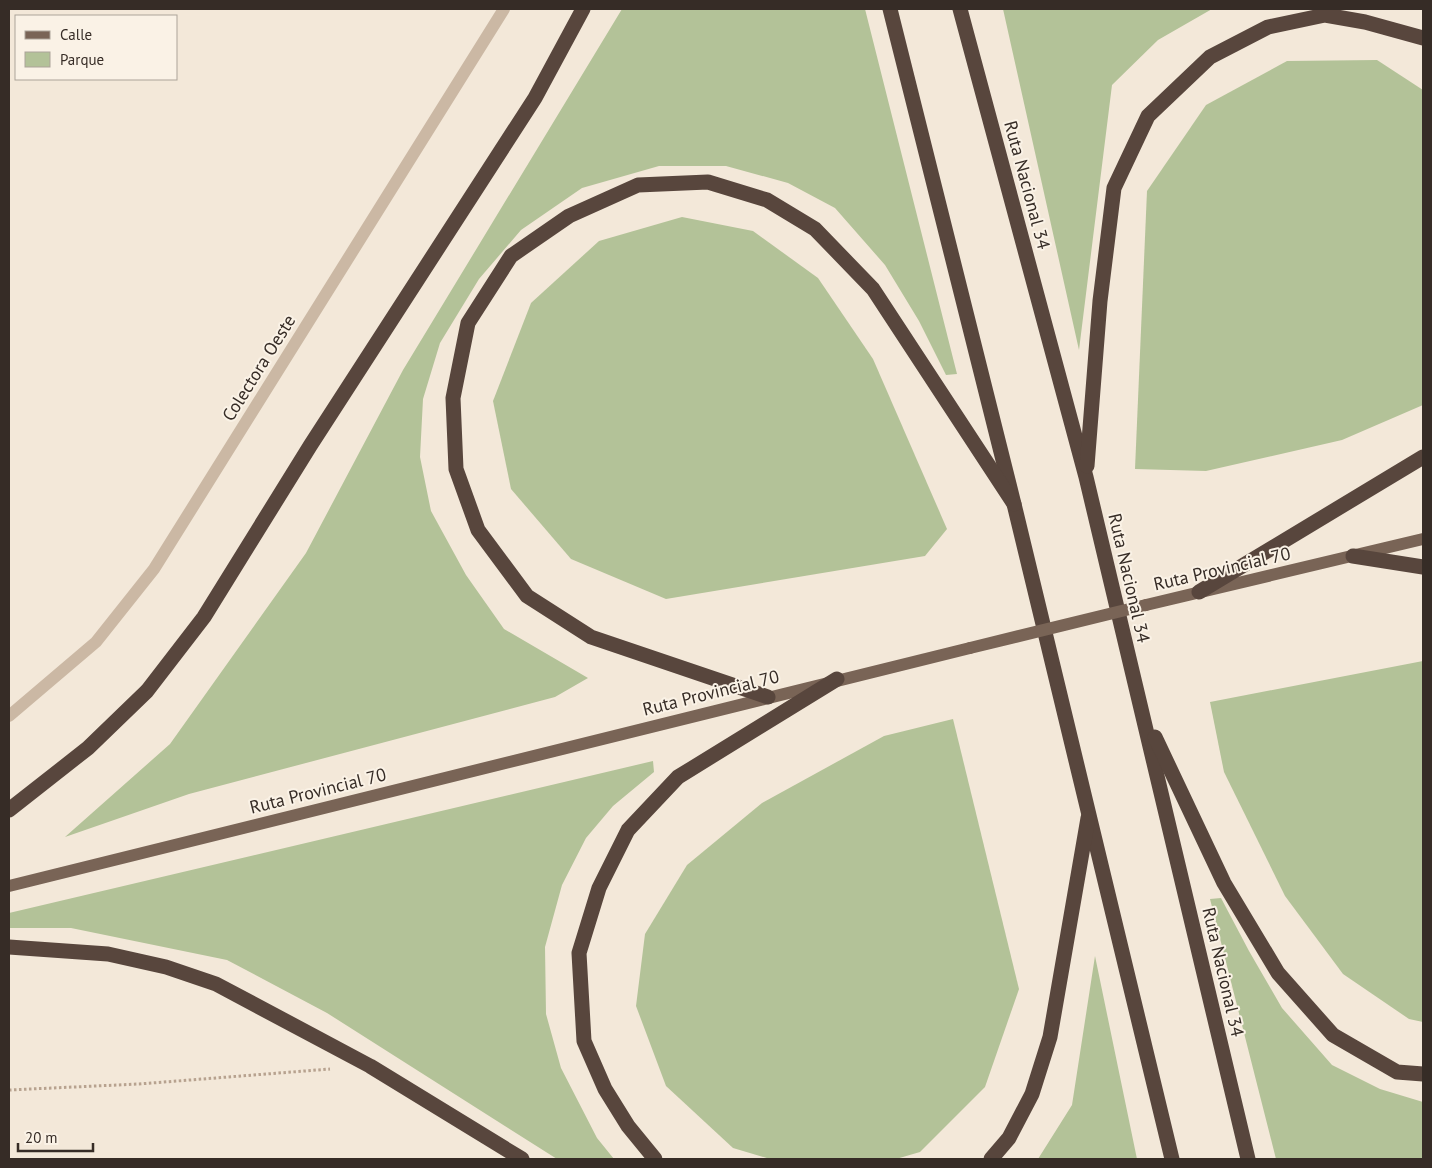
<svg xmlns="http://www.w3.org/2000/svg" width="1432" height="1168" font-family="'PT Sans',sans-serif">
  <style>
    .green { fill: #b3c298 }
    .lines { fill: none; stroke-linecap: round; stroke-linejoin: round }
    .path { stroke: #b7a28f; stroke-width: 3; stroke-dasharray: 2.5 2.5; stroke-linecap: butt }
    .minor { stroke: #cbb8a4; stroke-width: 12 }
    .major { stroke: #796456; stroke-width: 12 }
    .highway { stroke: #58463d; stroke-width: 15 }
    .major-bridge { stroke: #796456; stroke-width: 12 }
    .labels { text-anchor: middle; stroke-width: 4; stroke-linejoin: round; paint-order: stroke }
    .street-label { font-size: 18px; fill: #362c26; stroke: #faf2e6 }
  </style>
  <rect width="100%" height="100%" fill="#f3e8d9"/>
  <g class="green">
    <polygon points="622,9 865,9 957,374 946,375 919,321 885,265 835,208 788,183 726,166 659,166 582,188 521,230 479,279 440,343 423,399 420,457 431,511 466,575 504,629 588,678 555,697 189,794 65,837 170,744 306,553 403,370"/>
    <polygon points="1003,9 1212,9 1158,40 1112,85 1079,350"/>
    <polygon points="1377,60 1423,90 1423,405 1342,440 1206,471 1135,469 1147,191 1206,105 1287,61"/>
    <polygon points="682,217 753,231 818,278 873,359 947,529 925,556 666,599 571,559 511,489 493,401 531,303 599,241"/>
    <polygon points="1423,661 1423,1022 1409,1019 1343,974 1285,896 1224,772 1210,702"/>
    <polygon points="953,719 1019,989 985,1087 920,1152 896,1159 770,1159 733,1148 666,1086 636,1006 645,934 687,865 762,803 884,736"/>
    <polygon points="653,761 654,772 613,806 586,838 562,885 545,947 546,1014 561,1068 597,1138 614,1159 557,1159 327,1013 227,960 71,928 9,928 9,913"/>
    <polygon points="1221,898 1249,951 1282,1008 1332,1065 1380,1089 1423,1102 1423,1159 1276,1159 1210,899"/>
    <polygon points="1095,956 1137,1159 1038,1159 1072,1105"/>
  </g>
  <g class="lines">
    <polyline class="path" points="9,1090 139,1084 330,1069"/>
    <polyline class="minor" points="9,716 96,642 154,569 504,9"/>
    <g class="major">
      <polyline points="1146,605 1423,539"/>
      <polyline points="9,886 970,648"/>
    </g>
    <g class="highway">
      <polyline points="890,9 1014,504 1172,1159"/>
      <polyline points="960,9 1086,477 1248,1159"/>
      <polyline points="1087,466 1100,301 1114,188 1148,116 1210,57 1268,27 1325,15 1365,22 1423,38"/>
      <polyline points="1353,556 1423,567"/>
      <polyline points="1199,592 1423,457"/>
      <polyline points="768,697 591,637 527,596 478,530 456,469 453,398 468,323 511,256 569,216 638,185 708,182 767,200 815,229 873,289 1014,504"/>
      <polyline points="1155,737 1224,883 1278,973 1333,1035 1397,1072 1423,1074"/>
      <polyline points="9,810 88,748 147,691 204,617 310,446 535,98 583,9"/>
      <polyline points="9,947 108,954 166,967 216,984 370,1066 522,1159"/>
      <polyline points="655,1159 628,1126 605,1089 584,1041 579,953 599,888 628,830 678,777 837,679"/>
      <polyline points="991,1159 1009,1138 1032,1094 1050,1037 1088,818"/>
    </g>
    <polyline class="major-bridge" points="970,648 1146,605"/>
  </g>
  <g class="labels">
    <g class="street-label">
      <text transform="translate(1027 185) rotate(75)" y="6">Ruta Nacional 34</text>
      <text transform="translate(259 368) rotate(-58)" y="6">Colectora Oeste</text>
      <text transform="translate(1222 569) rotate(-13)" y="6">Ruta Provincial 70</text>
      <text transform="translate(1129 578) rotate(77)" y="6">Ruta Nacional 34</text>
      <text transform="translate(711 693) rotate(-14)" y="6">Ruta Provincial 70</text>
      <text transform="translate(318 791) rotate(-14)" y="6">Ruta Provincial 70</text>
      <text transform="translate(1223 972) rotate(77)" y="6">Ruta Nacional 34</text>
    </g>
  </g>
  <rect width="1432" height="1168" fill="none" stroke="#362c26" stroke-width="20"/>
  <rect x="15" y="15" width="162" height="65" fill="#faf2e6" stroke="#aca399"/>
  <rect x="25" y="31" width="25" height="8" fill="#796456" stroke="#aca399"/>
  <text x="60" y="40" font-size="15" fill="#362c26">Calle</text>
  <rect x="25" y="52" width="25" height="15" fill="#b3c298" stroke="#aca399"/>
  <text x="60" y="65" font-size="15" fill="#362c26">Parque</text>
  <path d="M18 1143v8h75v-8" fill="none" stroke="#362c26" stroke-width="2.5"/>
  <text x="25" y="1143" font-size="15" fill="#362c26" stroke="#faf2e6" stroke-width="4" paint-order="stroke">20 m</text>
</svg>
